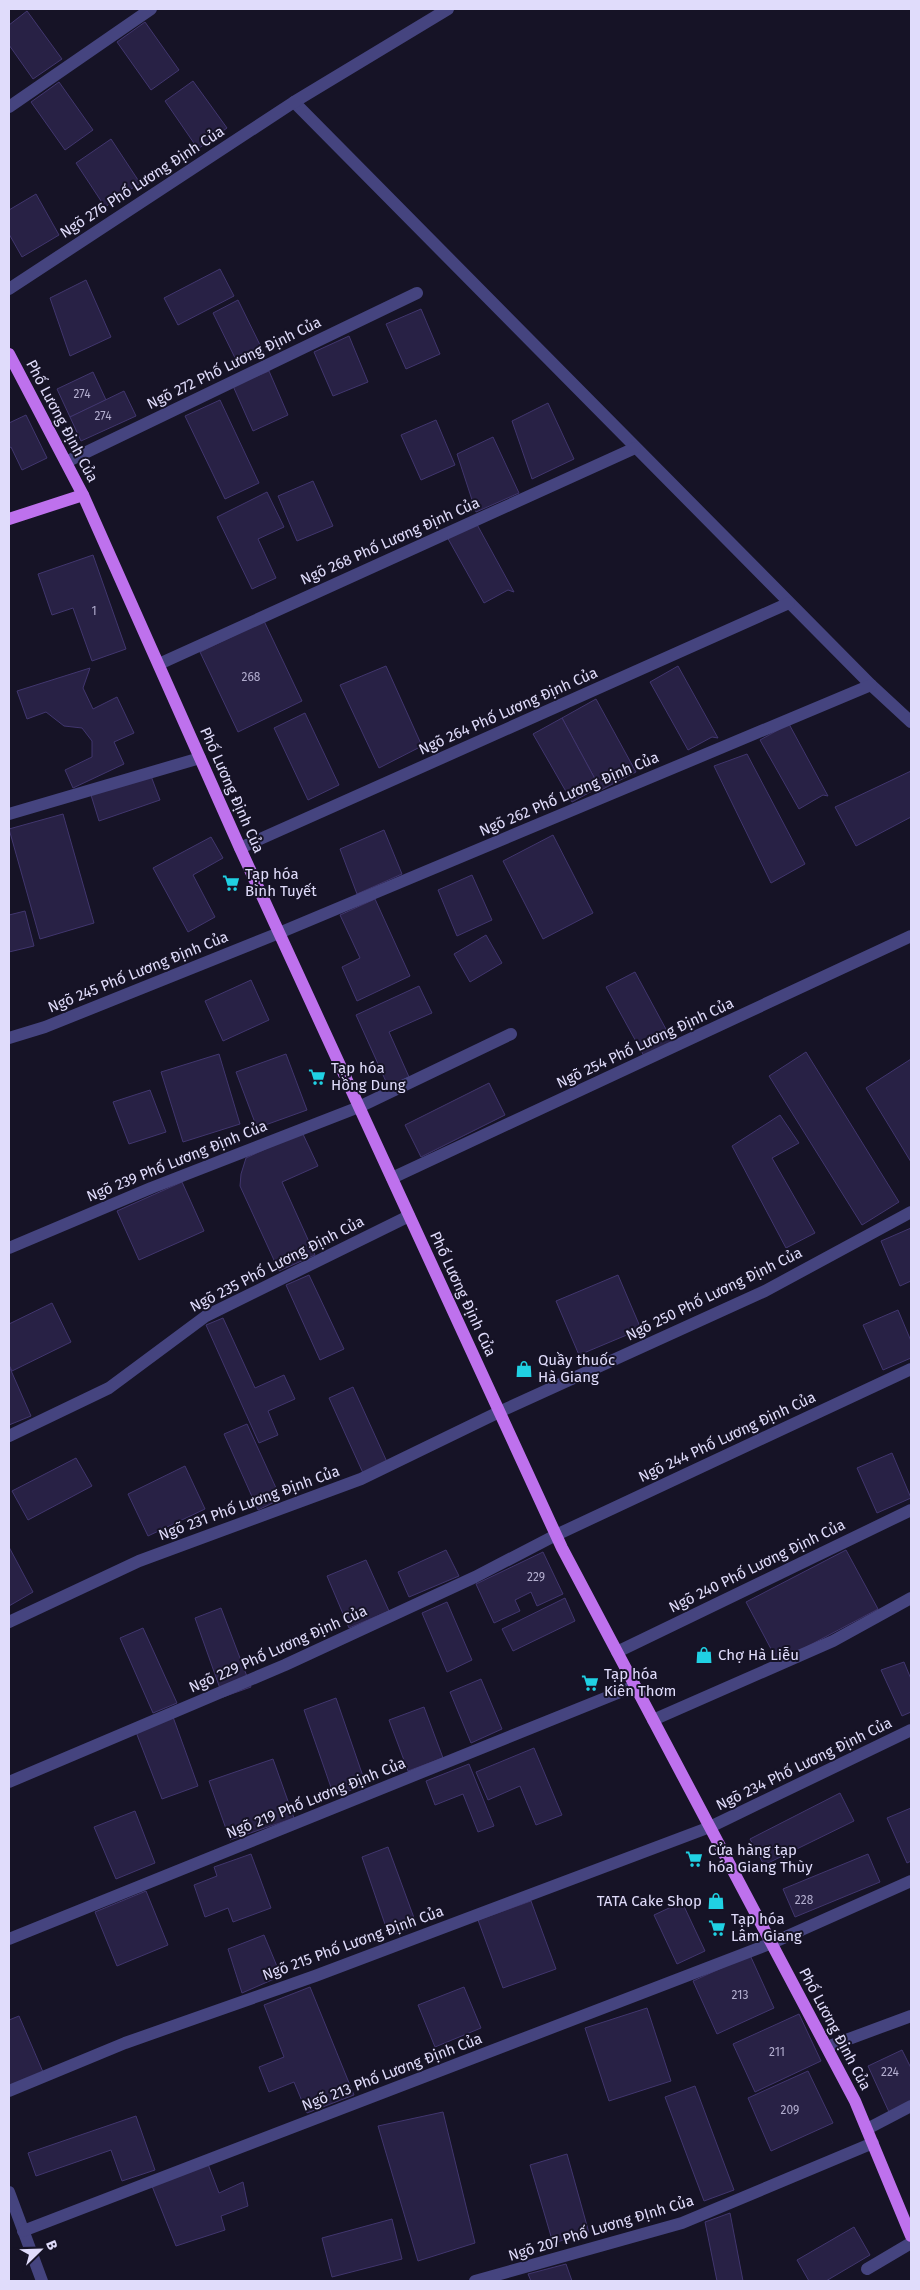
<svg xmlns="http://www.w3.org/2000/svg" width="920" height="2290" font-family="'Fira Sans',sans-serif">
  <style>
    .building { fill: #282145; stroke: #41366e }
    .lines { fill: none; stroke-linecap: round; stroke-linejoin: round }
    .minor { stroke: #45447f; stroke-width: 12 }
    .major { stroke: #be71ed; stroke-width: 12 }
    .labels { text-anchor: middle; stroke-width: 4; stroke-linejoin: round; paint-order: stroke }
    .number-label { font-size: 12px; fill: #b2adce }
    .street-label { font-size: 15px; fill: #e0dcfb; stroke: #161326 }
    .poi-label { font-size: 15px; fill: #e0dcfb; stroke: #161326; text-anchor: start }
  </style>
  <rect width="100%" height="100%" fill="#161326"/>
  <g class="building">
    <polygon points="27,11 62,59 33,79 9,45 9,25"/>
    <polygon points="145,22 179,70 151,90 117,42"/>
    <polygon points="193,81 227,128 198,149 165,101"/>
    <polygon points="59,82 93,130 65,150 31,102"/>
    <polygon points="111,139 140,183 105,207 76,163"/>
    <polygon points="36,194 59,235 22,257 9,234 9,210"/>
    <polygon points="220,269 234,296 178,325 164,298"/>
    <polygon points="86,280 111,337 70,356 50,298"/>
    <polygon points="238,300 264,353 239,366 213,313"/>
    <polygon points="421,309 440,354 406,369 386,324"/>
    <polygon points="349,336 368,382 333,396 314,352"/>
    <polygon points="269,371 288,415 253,431 233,386"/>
    <polygon points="93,372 106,400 70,417 57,389"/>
    <polygon points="124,391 136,416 81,441 70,417"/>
    <polygon points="220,400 259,483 225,499 185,416"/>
    <polygon points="548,403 574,459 532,479 512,421"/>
    <polygon points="26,415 47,458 22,470 11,447 9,448 9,423"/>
    <polygon points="436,420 455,465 421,480 401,435"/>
    <polygon points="493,437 519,493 476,512 457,454"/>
    <polygon points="313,481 333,526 297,541 278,496"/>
    <polygon points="267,492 284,527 258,539 276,578 252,589 217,517"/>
    <polygon points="474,519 514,592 508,590 484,603 446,535"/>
    <polygon points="93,555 126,649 92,661 73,608 52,615 38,574"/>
    <polygon points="264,621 302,701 238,732 200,652"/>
    <polygon points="386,666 422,746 379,768 340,685"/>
    <polygon points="678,666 718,738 712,737 688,750 650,682"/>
    <polygon points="90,668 83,688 93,709 117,697 134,733 114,742 124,764 73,788 65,770 92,757 92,741 82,728 64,726 46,712 27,719 17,691"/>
    <polygon points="596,699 636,772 601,790 562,718"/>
    <polygon points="305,713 339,785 308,800 274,728"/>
    <polygon points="562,718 601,790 596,789 572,802 533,734"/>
    <polygon points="789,724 828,796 823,795 799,809 760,740"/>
    <polygon points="747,754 805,864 771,883 714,766"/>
    <polygon points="911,771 911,817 856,846 835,807"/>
    <polygon points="151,776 160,800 99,821 91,795"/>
    <polygon points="63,814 94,923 40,939 9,829"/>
    <polygon points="384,830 402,874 357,894 340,849"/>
    <polygon points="553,835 593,913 543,939 503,861"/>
    <polygon points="211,837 223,858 193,875 215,917 188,932 153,868"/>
    <polygon points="472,875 492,920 457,936 438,890"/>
    <polygon points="375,899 410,976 357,1001 342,967 360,958 340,915"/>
    <polygon points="25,911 34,946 9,952 9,915"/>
    <polygon points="486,935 502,963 470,982 454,954"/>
    <polygon points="635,972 674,1044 644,1056 606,987"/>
    <polygon points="251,980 269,1020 223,1041 205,1001"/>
    <polygon points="419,986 432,1013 389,1032 409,1077 388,1086 356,1015"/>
    <polygon points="806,1052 899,1202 862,1225 769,1076"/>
    <polygon points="219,1054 240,1124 183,1142 161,1072"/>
    <polygon points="286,1054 307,1110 257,1128 236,1072"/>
    <polygon points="911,1059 911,1162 866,1088"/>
    <polygon points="489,1083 505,1115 421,1157 405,1125"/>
    <polygon points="150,1090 166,1132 129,1144 113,1102"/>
    <polygon points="780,1115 799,1143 772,1158 815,1233 786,1248 732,1146"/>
    <polygon points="302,1132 318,1166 282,1182 315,1255 279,1271 240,1186 241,1174 246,1158"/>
    <polygon points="182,1182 204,1231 139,1260 117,1211"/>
    <polygon points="911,1228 911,1281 900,1286 881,1241"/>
    <polygon points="309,1275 344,1349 320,1360 286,1285"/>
    <polygon points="618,1275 641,1329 579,1355 556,1301"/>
    <polygon points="52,1303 71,1342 12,1371 9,1365 9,1324"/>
    <polygon points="898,1310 911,1341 911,1358 883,1370 863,1325"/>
    <polygon points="223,1318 255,1388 284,1375 295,1399 268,1411 278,1435 259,1443 206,1325"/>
    <polygon points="9,1366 31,1416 9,1425"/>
    <polygon points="353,1387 387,1462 363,1473 329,1398"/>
    <polygon points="247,1424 281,1499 258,1510 224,1434"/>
    <polygon points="892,1453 911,1498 877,1513 857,1468"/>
    <polygon points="76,1458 92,1486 28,1520 12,1491"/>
    <polygon points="185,1466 205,1509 148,1536 128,1494"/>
    <polygon points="9,1547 33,1592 9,1606"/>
    <polygon points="446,1550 459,1576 409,1597 398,1572"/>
    <polygon points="846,1550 878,1609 778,1662 746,1602"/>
    <polygon points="543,1552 563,1594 537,1606 531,1592 515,1600 520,1611 494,1623 476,1584"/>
    <polygon points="366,1560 389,1611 349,1628 327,1576"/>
    <polygon points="565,1598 575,1621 513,1651 502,1629"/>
    <polygon points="447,1602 472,1660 447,1672 422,1613"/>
    <polygon points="221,1608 251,1687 223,1697 195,1618"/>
    <polygon points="143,1628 177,1703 153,1713 120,1638"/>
    <polygon points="904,1662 911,1679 911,1712 902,1716 881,1670"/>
    <polygon points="481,1679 502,1729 471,1743 450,1692"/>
    <polygon points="336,1698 366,1785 334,1796 304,1710"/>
    <polygon points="424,1707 443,1758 408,1771 389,1720"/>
    <polygon points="173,1717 198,1786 162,1799 136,1732"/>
    <polygon points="534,1748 562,1815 536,1825 520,1786 488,1800 476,1772"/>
    <polygon points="273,1759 294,1818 230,1840 209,1781"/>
    <polygon points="469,1764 494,1826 478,1832 463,1794 435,1805 426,1781"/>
    <polygon points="840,1793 854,1821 764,1865 750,1839"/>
    <polygon points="911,1808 911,1861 907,1863 887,1818"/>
    <polygon points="135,1811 155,1863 116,1879 94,1827"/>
    <polygon points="388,1847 417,1926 389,1936 362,1857"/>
    <polygon points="251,1854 271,1908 233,1922 228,1908 205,1917 194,1885 217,1876 214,1867"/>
    <polygon points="868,1854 880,1882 795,1917 783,1889"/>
    <polygon points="146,1891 168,1945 117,1966 95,1912"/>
    <polygon points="531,1901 556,1969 503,1988 478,1920"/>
    <polygon points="682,1902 705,1951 677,1964 654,1915"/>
    <polygon points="264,1935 281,1976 242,1993 228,1949"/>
    <polygon points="750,1955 774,2008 717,2034 693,1981"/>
    <polygon points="310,1987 354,2095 307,2113 294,2082 269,2092 259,2067 284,2057 264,2005"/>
    <polygon points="464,1987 481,2028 435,2047 418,2005"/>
    <polygon points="647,2008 671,2081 609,2101 585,2028"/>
    <polygon points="799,2014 821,2061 755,2092 733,2044"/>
    <polygon points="19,2016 43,2072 9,2087 9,2020"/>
    <polygon points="902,2050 911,2068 911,2101 889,2112 868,2066"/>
    <polygon points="808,2071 833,2123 771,2151 748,2098"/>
    <polygon points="695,2086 734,2190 704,2201 665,2097"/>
    <polygon points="443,2112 475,2243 418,2261 378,2126"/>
    <polygon points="136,2116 155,2170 122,2181 111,2150 36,2176 28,2153"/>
    <polygon points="567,2154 589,2233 553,2243 530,2165"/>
    <polygon points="208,2164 219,2193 243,2182 248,2206 221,2216 225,2230 176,2246 152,2186"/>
    <polygon points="730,2213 743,2281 717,2281 705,2222"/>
    <polygon points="392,2219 402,2259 332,2277 322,2238"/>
    <polygon points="854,2227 870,2255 826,2281 809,2281 797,2260"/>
    <polygon points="566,2264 572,2281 531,2281 528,2274"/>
  </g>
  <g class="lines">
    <g class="minor">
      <polyline points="294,102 871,685 911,722"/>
      <polyline points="9,107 151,9"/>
      <polyline points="9,289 294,102 448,9"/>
      <polyline points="66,462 417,293"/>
      <polyline points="159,664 635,448"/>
      <polyline points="9,814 200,758"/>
      <polyline points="240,848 789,603"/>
      <polyline points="9,1038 45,1027 279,933 871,685"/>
      <polyline points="392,1178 911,936"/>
      <polyline points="9,1248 151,1188 359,1107 511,1034"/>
      <polyline points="9,1436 109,1388 206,1316 409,1216"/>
      <polyline points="9,1622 139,1561 361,1479 499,1412 765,1291 911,1212"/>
      <polyline points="617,1652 911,1510"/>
      <polyline points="653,1720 833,1641 911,1598"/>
      <polyline points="9,1782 285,1665 475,1577 556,1535 911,1369"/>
      <polyline points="9,1939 635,1686"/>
      <polyline points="827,2047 911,2016"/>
      <polyline points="9,2091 125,2043 315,1976 710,1827 911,1730"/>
      <polyline points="867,2129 911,2106"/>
      <polyline points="9,2192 42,2281"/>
      <polyline points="23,2231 772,1943 911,1881"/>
      <polyline points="867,2269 911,2243"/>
      <polyline points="475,2281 682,2223 873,2143"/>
    </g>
    <g class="major">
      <polyline points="9,354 83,495 240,848 562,1548 855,2101 911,2236"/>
      <polyline points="9,519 83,495"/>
    </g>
  </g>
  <defs>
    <g id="supermarket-bare" transform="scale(1.35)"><path d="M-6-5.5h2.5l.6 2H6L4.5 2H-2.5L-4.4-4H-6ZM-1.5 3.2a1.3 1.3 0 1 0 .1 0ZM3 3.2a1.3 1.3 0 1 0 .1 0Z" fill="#20d1e3" stroke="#161326" stroke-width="2.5" paint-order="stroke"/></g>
    <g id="shop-bare" transform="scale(1.35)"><path d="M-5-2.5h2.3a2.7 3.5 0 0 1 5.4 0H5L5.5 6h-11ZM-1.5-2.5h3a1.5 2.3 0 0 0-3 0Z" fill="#20d1e3" stroke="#161326" stroke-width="2.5" paint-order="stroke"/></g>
  </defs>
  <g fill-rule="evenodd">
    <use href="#supermarket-bare" x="231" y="883"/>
    <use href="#supermarket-bare" x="317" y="1077"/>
    <use href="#shop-bare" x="524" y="1369"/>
    <use href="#shop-bare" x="704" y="1655"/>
    <use href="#supermarket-bare" x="590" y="1683"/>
    <use href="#supermarket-bare" x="694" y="1859"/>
    <use href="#shop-bare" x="716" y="1901"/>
    <use href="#supermarket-bare" x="717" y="1928"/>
  </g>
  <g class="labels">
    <g class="number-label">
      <text x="82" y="398">274</text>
      <text x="103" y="420">274</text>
      <text x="94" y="615">1</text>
      <text x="251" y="681">268</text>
      <text x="536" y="1581">229</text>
      <text x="804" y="1904">228</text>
      <text x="740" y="1999">213</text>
      <text x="777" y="2056">211</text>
      <text x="890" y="2076">224</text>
      <text x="790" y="2114">209</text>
    </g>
    <g class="street-label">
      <text transform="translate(142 182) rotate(-33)" y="5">Ngõ 276 Phố Lương Định Của</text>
      <text transform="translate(234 363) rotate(-26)" y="5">Ngõ 272 Phố Lương Định Của</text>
      <text transform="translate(62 421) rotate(62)" y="5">Phố Lương Định Của</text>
      <text transform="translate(390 541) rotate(-24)" y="5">Ngõ 268 Phố Lương Định Của</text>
      <text transform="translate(508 711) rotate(-24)" y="5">Ngõ 264 Phố Lương Định Của</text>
      <text transform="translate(232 790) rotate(66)" y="5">Phố Lương Định Của</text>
      <text transform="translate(569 794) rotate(-23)" y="5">Ngõ 262 Phố Lương Định Của</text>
      <text transform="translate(138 972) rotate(-22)" y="5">Ngõ 245 Phố Lương Định Của</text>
      <text transform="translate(645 1043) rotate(-25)" y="5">Ngõ 254 Phố Lương Định Của</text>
      <text transform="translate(177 1161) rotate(-22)" y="5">Ngõ 239 Phố Lương Định Của</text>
      <text transform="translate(277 1264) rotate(-27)" y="5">Ngõ 235 Phố Lương Định Của</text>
      <text transform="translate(463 1294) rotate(65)" y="5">Phố Lương Định Của</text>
      <text transform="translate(714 1294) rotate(-26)" y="5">Ngõ 250 Phố Lương Định Của</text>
      <text transform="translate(727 1437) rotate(-25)" y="5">Ngõ 244 Phố Lương Định Của</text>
      <text transform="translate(249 1503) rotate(-20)" y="5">Ngõ 231 Phố Lương Định Của</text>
      <text transform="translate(757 1566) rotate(-26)" y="5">Ngõ 240 Phố Lương Định Của</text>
      <text transform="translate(278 1649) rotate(-24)" y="5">Ngõ 229 Phố Lương Định Của</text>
      <text transform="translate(804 1764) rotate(-26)" y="5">Ngõ 234 Phố Lương Định Của</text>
      <text transform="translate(316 1798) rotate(-22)" y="5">Ngõ 219 Phố Lương Định Của</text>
      <text transform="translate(353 1943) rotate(-20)" y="5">Ngõ 215 Phố Lương Định Của</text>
      <text transform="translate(835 2029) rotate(62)" y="5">Phố Lương Định Của</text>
      <text transform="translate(392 2072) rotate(-21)" y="5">Ngõ 213 Phố Lương Định Của</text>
      <text transform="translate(601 2228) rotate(-17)" y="5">Ngõ 207 Phố Lương ĐỊnh Của</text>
    </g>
    <g class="poi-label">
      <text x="245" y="879">Tạp hóa<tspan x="245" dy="17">Bình Tuyết</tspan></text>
      <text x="331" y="1073">Tạp hóa<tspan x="331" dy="17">Hồng Dung</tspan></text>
      <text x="538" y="1365">Quầy thuốc<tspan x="538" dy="17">Hà Giang</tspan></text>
      <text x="718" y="1660">Chợ Hà Liễu</text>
      <text x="604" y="1679">Tạp hóa<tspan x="604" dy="17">Kiên Thơm</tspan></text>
      <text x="708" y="1855">Cửa hàng tạp<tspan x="708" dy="17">hóa Giang Thùy</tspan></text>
      <text x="702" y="1906" text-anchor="end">TATA Cake Shop</text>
      <text x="731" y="1924">Tạp hóa<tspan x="731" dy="17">Lâm Giang</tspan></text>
    </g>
  </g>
  <rect width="920" height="2290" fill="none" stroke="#e0dcfb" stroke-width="20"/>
  <g transform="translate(40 2250) rotate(67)" stroke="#161326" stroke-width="4" paint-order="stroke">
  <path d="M0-4L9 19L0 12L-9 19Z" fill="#e0dcfb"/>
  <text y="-8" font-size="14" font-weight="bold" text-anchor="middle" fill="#e0dcfb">B</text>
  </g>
</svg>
